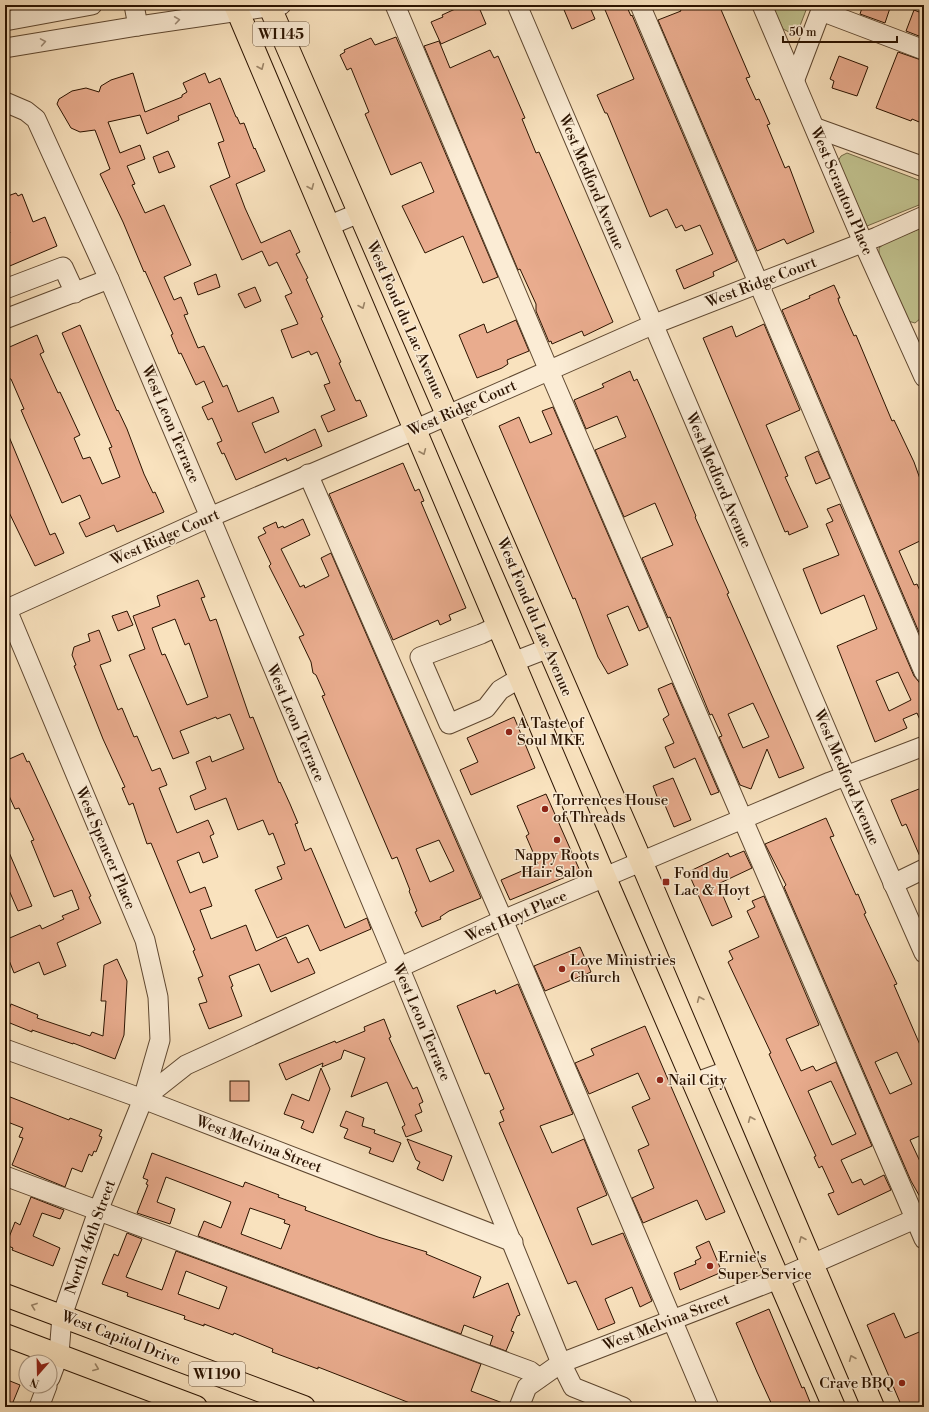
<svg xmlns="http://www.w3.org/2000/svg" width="929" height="1412" font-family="'Libre Bodoni',serif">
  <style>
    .green { fill: #c1c28f; stroke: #766a48 }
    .building { fill: #e9ac8e; stroke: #2b1300; fill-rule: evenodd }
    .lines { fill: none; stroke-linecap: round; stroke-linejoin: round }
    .minor-casing { stroke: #5e4730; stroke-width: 21 }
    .major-casing { stroke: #2b1300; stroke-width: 24 }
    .minor { stroke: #fbecd5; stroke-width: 19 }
    .major { stroke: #f9e2be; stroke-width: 22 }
    .oneway { stroke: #9d8a75 }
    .oneway2 { stroke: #9c8568 }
    .poi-dot { fill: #8f2418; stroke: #fbecd5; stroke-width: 1.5 }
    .labels { text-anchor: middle; stroke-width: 3; stroke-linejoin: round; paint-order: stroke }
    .shield { fill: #fbecd5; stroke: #695440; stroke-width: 1 }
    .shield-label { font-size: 14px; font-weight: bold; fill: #2b1300 }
    .street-label { font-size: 15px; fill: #2b1300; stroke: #fbecd5 }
    .poi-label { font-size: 15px; fill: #2b1300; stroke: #fbecd5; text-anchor: start }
  </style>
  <rect width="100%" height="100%" fill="#f9e2be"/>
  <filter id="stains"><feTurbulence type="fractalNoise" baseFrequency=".005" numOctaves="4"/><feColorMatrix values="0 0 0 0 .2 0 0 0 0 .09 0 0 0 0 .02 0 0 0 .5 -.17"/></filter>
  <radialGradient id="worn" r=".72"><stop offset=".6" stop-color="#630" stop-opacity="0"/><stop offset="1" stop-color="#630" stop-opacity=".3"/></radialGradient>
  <g class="green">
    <polygon points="772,5 808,5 798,31 791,33 783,29"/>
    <polygon points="847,153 924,182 924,203 867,226 838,161 841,156"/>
    <polygon points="924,227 924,310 921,318 915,323 908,321 879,259 879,248 885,243"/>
  </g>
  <g class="building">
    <polygon points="464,5 478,5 486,24 441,44 431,22 443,17 442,15"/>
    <polygon points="562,5 589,5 595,19 572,29"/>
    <polygon points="603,5 626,5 631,16 632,15 737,261 713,272 714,276 684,289 676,270 713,254 700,225 685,231 682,225 676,228 667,209 650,217 607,113 605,113 597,95 634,79"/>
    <polygon points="678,5 719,5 750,77 746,78 756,100 759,99 770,124 767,125 785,168 789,166 814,232 787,244 784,239 757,251 658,20 681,11"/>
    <polygon points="863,5 891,5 885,23 860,14"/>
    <polygon points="914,10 924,14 924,38 906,31"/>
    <polygon points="396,37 498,277 483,283 463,236 425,253 402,206 434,192 421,162 391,175 365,114 369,112 351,68 347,70 340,55 345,52 344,50 371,38 375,45"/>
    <polygon points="439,41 450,68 490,50 494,58 498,56 525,118 522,119 536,153 539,152 550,177 613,322 584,336 582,331 552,344 551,341 549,342 536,311 536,304 520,269 518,270 424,46"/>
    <polygon points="898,52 924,61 924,124 912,119 911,121 876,108"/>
    <polygon points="839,56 868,67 857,96 832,88 834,81 830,79"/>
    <polygon points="133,73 145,112 182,97 182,95 187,92 183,83 205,73 209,83 220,78 236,117 237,117 240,124 244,123 254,149 255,148 265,171 236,184 245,208 261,243 290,230 300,252 296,254 308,278 306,279 323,317 321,318 341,362 339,363 356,401 360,400 367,416 328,432 321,416 335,410 324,385 330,383 317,352 311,355 309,351 292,358 281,330 298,324 285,296 292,293 277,262 269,266 262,251 242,260 210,186 230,177 218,143 224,141 210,103 178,116 179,120 147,134 140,115 108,122 120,153 140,145 145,159 127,166 135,184 132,185 145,213 164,205 191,265 164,277 174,300 181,297 188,314 184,315 198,348 204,346 223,387 227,385 238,412 273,397 279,412 252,423 265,453 315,429 322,446 287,461 286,458 236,480 224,453 222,454 217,443 222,441 212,418 208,420 202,407 213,402 204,381 196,385 181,353 179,354 171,335 173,334 145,271 144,272 123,222 100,174 110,169 95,130 80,132 71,128 57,104 59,99 72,91 86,88 99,92 101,86 111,80"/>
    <polygon points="168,151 175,167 159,173 153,157"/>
    <polygon points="16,193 18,196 22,194 33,222 45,217 57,246 5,268 5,235 10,233 5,221 5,197"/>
    <polygon points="216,274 220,287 198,295 194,283"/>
    <polygon points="834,285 840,298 838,298 839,302 854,336 856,335 892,421 894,420 914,462 924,490 924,539 899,551 914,585 917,584 924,600 924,644 782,310 810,298 809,296"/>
    <polygon points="255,287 261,301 245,308 238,294"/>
    <polygon points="516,320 529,351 507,360 508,364 502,368 477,378 459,335 484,324 487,333"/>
    <polygon points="764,324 800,410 766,425 788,476 785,477 808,527 789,535 788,531 785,532 703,338 732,326 736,337"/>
    <polygon points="80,325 117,411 118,410 127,429 144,474 153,493 155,492 164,512 117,532 114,525 86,537 79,523 90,518 80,495 62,503 24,417 21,410 24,409 11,379 5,378 5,349 37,335 44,352 40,354 58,393 60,392 80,435 74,438 83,459 90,457 102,484 120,477 109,448 112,447 62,333"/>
    <path d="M630 371 634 381 637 379 652 413 696 516 695 517 729 593 727 594 804 768 779 778 767 749 751 789 740 785 719 737 722 736 712 714 710 715 670 617 668 618 642 558 673 545 655 503 624 517 595 450 626 437 617 416 586 429 574 400 604 387 602 384ZM753 703 769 737 743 748 728 714Z"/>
    <polygon points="553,407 648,627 639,631 628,606 607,615 628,665 608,674 598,657 575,598 573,599 499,426 519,417 530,443 552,434 542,411"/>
    <polygon points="5,427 50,535 55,533 64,553 35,566 5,504"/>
    <polygon points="818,451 830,478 816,484 805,457"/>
    <polygon points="403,463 415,491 419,489 424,501 421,502 466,608 449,615 451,620 440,625 438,620 393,640 329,494"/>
    <path d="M840 504 914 676 919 682 924 692V729L917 713 903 719 907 728 875 742 837 646 877 629 864 595 821 614 803 569 839 555 826 524 833 521 827 509ZM898 672 911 700 889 711 876 681Z"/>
    <path d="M303 519 310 535 281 549 300 587 304 585 305 588 329 576 321 558 331 553 481 898 449 911 440 917 441 919 422 927 415 912 417 911 409 891 410 890 397 857 392 859 322 696 325 695 316 675 313 673 311 662 299 637 304 635 269 566 271 564 258 537 266 533 263 528 276 522 278 528 283 526 284 528ZM439 840 454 871 430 882 416 849Z"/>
    <path d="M198 580 205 597 201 598 210 621 216 619 250 718 253 717 279 783 280 782 290 804 298 823 295 824 305 851 311 848 345 928 367 918 371 929 320 951 308 925 277 938 255 890 282 879 277 867 285 864 273 833 269 835 263 820 238 830 226 798 195 810 190 796 206 789 196 762 210 756 212 762 244 749 230 714 217 719 216 717 180 731 189 753 173 759 129 655 145 649 133 616 160 606 157 596ZM175 619 185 645 189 643 208 697 187 705 165 654 162 655 152 628Z"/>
    <polygon points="127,611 133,625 118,631 112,616"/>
    <polygon points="99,630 111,661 100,665 118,710 122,708 134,737 137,736 152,771 160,768 167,785 159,788 177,833 208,820 214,834 210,836 218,857 203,863 199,852 177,861 190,893 205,887 212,906 200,910 211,939 246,925 256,951 286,937 298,963 308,958 315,973 271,992 259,964 229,976 233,986 231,987 242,1016 209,1029 199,1004 207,1002 198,978 203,976 193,951 195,950 151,843 147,844 133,803 129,805 122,788 125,787 103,739 74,666 76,665 72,655 74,647 90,641 88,634"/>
    <polygon points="672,683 719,792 711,795 695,758 674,768 665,747 674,743 663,719 669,715 658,689"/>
    <polygon points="514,717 535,768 471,795 460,770 478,762 467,738"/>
    <polygon points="23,753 27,762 29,761 48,802 91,896 89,897 101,923 57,943 66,966 44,975 39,962 14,973 5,950 5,940 40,925 42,929 64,919 62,916 79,909 72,890 54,897 31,841 34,840 19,808 15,809 5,787 5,761"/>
    <polygon points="673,778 691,820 674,827 662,798 658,799 653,786"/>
    <polygon points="924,787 924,858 921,859 906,824 902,826 891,800"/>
    <polygon points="546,794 580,871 510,900 501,880 538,864 526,836 529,834 517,806"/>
    <path d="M826 818 834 836 830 837 856 895 858 894 866 913 864 914 897 984 894 985 924 1054V1134L910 1140 924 1170V1204L911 1181 784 887 786 885 765 844ZM897 1052 912 1084 890 1094 875 1062Z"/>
    <polygon points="5,843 32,906 18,911 5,881"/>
    <polygon points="744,851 752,868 718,884 732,917 712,926 688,872 728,853 730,857"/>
    <path d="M764 896 819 1025 786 1039 801 1071 813 1066 816 1071 836 1062 872 1146 841 1160 852 1183 861 1179 864 1185 884 1175 891 1190 838 1215 828 1194 834 1192 822 1166 819 1168 814 1157 816 1156 769 1054 771 1053 728 962 733 959 729 951 759 937 747 911 755 907 752 901ZM831 1081 856 1134 832 1145 808 1091Z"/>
    <polygon points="580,947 591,972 545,991 534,966"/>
    <polygon points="117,959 127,981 124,1035 115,1059 73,1043 73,1044 32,1030 32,1032 5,1021 11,1004 38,1015 37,1018 90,1036 92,1032 103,1036 106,1001 101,1001 104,965"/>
    <polygon points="518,984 573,1114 540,1126 552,1153 584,1139 607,1195 577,1208 592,1245 623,1233 652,1301 640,1307 632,1287 605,1299 615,1323 598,1330 576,1281 568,1284 499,1123 504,1121 500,1111 504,1109 489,1073 485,1074 457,1006 495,990 496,994"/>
    <polygon points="384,1019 391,1037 389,1038 408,1079 413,1089 417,1087 423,1102 419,1104 422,1112 415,1115 422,1131 406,1137 402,1127 405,1125 387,1082 351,1097 365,1058 344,1050 341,1059 322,1067 323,1063 286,1080 279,1064 335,1041 336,1043 365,1031 364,1027"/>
    <polygon points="645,1026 725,1212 706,1220 697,1200 643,1223 632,1198 654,1188 638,1150 649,1145 632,1107 650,1099 638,1073 589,1094 575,1063 594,1055 591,1049"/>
    <polygon points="321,1068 330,1089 313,1133 301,1128 304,1121 284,1114 292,1094 309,1101"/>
    <rect x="230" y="1081" width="19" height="20"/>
    <polygon points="5,1095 69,1120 70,1118 102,1130 99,1136 102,1137 96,1152 94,1151 92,1156 89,1154 82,1172 72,1168 65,1187 12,1165 23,1138 19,1137 23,1128 5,1121"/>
    <polygon points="346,1111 364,1118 362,1126 375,1130 374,1133 401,1143 393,1162 369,1153 371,1148 344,1138 348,1129 340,1126"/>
    <polygon points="407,1139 452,1156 443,1181 417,1169 420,1162 416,1160"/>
    <path d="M152 1153 243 1187 245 1182 279 1195 278 1197 306 1207 305 1210 378 1237 427 1252 426 1254 481 1277 473 1298 508 1283 520 1315 517 1316 511 1331 514 1332 506 1351 490 1345 493 1336 464 1325 461 1334 198 1236 204 1221 221 1228 231 1202 166 1177 157 1202 175 1209 170 1224 137 1213 148 1185 146 1184 148 1180 143 1178ZM250 1208 285 1220 284 1223 290 1225 281 1249 241 1234Z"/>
    <polygon points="31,1197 64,1210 60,1219 42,1213 33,1236 60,1248 53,1266 12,1250 13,1248 6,1245 15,1222 20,1225"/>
    <path d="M127 1233 142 1239 126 1277 162 1290 176 1251 481 1364 471 1391 508 1405V1407H420L318 1367V1369L272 1352 273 1349 234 1333 233 1335 204 1324V1326L184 1319 185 1316 127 1296 128 1293 102 1284 114 1254 118 1256ZM186 1271 227 1287 219 1309 178 1294Z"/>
    <polygon points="709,1241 722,1272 680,1290 674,1273 696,1264 695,1261 701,1258 696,1247"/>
    <polygon points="769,1309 802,1388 804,1387 812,1407 773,1407 757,1372 736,1323"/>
    <polygon points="894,1313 905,1338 924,1330 924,1407 902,1407 867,1325"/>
    <polygon points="5,1379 20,1385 11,1407 5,1407"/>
  </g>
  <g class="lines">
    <g class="minor-casing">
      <g id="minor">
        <polyline points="134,5 138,26"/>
        <polyline points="395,5 544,359 924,1239"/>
        <polyline points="517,5 846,776 924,953"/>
        <polyline points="640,5 924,672"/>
        <polyline points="762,5 863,242 924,377"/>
        <polyline points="821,11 924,50"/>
        <polyline points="5,21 92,5"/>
        <polyline points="5,48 138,26 281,5"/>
        <polyline points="795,79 823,5"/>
        <polyline points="5,102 26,111 36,119 109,279 210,517 407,986 561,1363 573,1387 623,1407"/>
        <polyline points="816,128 924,167"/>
        <polyline points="328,226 359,213"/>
        <polyline points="5,289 63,267 75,293"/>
        <polyline points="5,319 109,279"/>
        <polyline points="308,474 503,920 709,1407"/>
        <polyline points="5,605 145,940 158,997 160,1040 143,1099 98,1211 62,1316 59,1354 50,1378"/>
        <polyline points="5,610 210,517 414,430 652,325 877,237 924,216"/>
        <polyline points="498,626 481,634 420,657 449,724 486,708 500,690 520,678"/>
        <polyline points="513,662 549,648"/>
        <polyline points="893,884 924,869"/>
        <polyline points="5,1049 143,1099 513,1242"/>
        <polyline points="694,1083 730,1070"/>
        <polyline points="143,1099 186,1065 503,920 830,782 924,746"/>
        <polyline points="5,1176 530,1371 539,1378"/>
        <polyline points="39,1407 47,1386"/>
        <polyline points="519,1407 527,1387 561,1363 778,1279 924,1215"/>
      </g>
    </g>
    <g class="major-casing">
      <g id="major">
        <polyline points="235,5 605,878 834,1407"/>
        <polyline points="269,5 641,861 873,1407"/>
        <polyline points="5,1295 304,1407"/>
        <polyline points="5,1335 196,1407"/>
      </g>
    </g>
    <use href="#minor" class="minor"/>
    <use href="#major" class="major"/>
  </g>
  <defs><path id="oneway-chevron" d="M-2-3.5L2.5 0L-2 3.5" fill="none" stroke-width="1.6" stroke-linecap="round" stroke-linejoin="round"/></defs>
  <g class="oneway">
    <use href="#oneway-chevron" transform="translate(177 20) rotate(-8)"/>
    <use href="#oneway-chevron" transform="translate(43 42) rotate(-10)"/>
  </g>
  <g class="oneway2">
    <use href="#oneway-chevron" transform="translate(261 67) rotate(67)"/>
    <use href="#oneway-chevron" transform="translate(311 187) rotate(67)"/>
    <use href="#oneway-chevron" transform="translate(362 306) rotate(67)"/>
    <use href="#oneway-chevron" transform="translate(423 452) rotate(67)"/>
    <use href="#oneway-chevron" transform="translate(700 999) rotate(-113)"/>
    <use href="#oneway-chevron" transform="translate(751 1119) rotate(-113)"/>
    <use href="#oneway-chevron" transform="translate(802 1239) rotate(-113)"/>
    <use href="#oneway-chevron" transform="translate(34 1306) rotate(-160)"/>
    <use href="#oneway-chevron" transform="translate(852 1358) rotate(-113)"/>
    <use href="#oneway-chevron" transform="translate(96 1368) rotate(21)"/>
  </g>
  <g class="poi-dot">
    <circle cx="509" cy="732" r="4"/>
    <circle cx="545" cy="809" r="4"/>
    <circle cx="557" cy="840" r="4"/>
    <rect x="662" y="878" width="8" height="8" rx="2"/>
    <circle cx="562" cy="969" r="4"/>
    <circle cx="660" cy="1080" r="4"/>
    <circle cx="710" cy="1266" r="4"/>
    <circle cx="902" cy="1383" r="4"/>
  </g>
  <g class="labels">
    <g class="shield">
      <rect x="253" y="22" width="56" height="24" rx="3"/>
      <rect x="189" y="1362" width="56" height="24" rx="3"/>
    </g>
    <g class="shield-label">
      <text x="281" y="39">WI 145</text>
      <text x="217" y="1379">WI 190</text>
    </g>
    <g class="street-label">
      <text transform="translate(592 182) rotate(67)" y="5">West Medford Avenue</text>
      <text transform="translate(842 191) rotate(67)" y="5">West Scranton Place</text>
      <text transform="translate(761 282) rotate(-21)" y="5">West Ridge Court</text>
      <text transform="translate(406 320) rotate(66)" y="5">West Fond du Lac Avenue</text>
      <text transform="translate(462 408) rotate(-24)" y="5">West Ridge Court</text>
      <text transform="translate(171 424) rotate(67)" y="5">West Leon Terrace</text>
      <text transform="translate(719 480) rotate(67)" y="5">West Medford Avenue</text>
      <text transform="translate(165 537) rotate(-24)" y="5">West Ridge Court</text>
      <text transform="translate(535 617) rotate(67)" y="5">West Fond du Lac Avenue</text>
      <text transform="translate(296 723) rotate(67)" y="5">West Leon Terrace</text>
      <text transform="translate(847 777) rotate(67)" y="5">West Medford Avenue</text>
      <text transform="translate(106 848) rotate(67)" y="5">West Spencer Place</text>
      <text transform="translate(516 916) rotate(-23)" y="5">West Hoyt Place</text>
      <text transform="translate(422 1022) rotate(67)" y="5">West Leon Terrace</text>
      <text transform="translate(259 1144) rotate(21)" y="5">West Melvina Street</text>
      <text transform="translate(90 1237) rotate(-70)" y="5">North 46th Street</text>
      <text transform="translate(666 1322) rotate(-21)" y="5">West Melvina Street</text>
      <text transform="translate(121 1338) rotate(21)" y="5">West Capitol Drive</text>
    </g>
    <g class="poi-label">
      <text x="517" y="728">A Taste of<tspan x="517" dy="17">Soul MKE</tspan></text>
      <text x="553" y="805">Torrences House<tspan x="553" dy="17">of Threads</tspan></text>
      <text x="557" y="860" text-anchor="middle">Nappy Roots<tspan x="557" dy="17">Hair Salon</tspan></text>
      <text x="674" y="878">Fond du<tspan x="674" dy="17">Lac &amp; Hoyt</tspan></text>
      <text x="570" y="965">Love Ministries<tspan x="570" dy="17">Church</tspan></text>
      <text x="668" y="1085">Nail City</text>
      <text x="718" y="1262">Ernie's<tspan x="718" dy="17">Super Service</tspan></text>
      <text x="894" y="1388" text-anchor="end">Crave BBQ</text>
    </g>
  </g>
  <rect width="929" height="1412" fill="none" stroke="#f9e2be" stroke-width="20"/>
  <rect x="6" y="6" width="917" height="1400" fill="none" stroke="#2b1300" stroke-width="2"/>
  <rect x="10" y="10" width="909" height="1392" fill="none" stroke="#2b1300"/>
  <g transform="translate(38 1374) rotate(200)"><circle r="19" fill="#fbecd5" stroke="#a89580"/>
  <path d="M0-3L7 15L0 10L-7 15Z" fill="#8f2418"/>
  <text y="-6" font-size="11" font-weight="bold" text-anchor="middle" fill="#2b1300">N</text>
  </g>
  <path d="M783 36v6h114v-6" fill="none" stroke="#2b1300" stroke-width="2"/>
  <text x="789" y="36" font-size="12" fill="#2b1300" stroke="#fbecd5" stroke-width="3" paint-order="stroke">50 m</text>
  <rect width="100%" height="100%" filter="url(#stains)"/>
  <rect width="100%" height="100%" fill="url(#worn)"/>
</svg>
